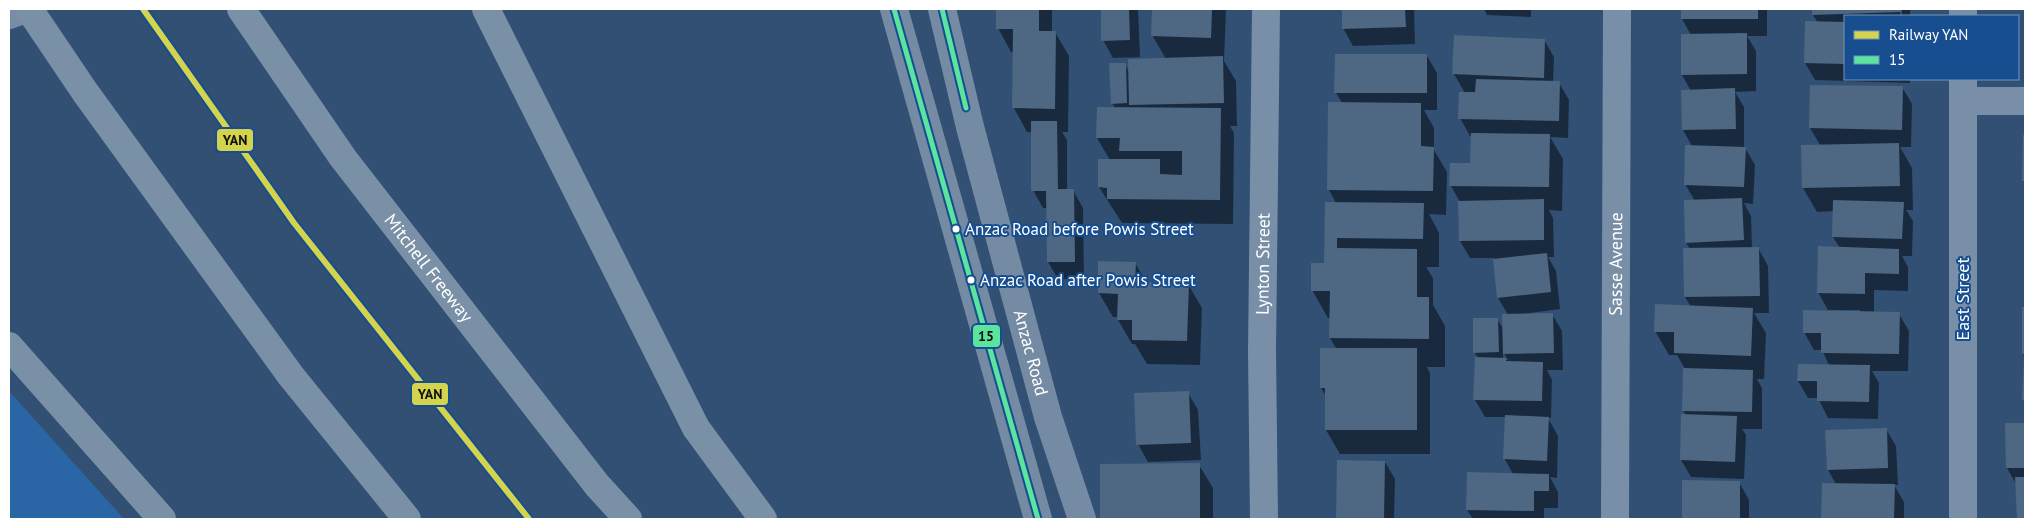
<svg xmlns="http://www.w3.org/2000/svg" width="2034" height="528" font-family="'PT Sans',sans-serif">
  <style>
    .green { fill: #2a65a5 }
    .shadow { fill: #0007; fill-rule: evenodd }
    .building { fill: #4e6783 }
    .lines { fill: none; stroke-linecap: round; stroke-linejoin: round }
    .street { stroke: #788fa7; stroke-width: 28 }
    .secondary { stroke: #748ba3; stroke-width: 28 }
    .primary { stroke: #788ca6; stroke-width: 28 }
    .highway { stroke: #7a90a7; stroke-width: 28 }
    .bus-1-casing { stroke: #164e8f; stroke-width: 9 }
    .bus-1 { stroke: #5ae49d; stroke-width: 5 }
    .rail-1-casing { stroke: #164e8f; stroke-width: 10 }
    .rail-1 { stroke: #d4d34d; stroke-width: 6 }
    .bus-dot { fill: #fff; stroke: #164e8f; stroke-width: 2 }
    .labels { text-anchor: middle; stroke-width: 4; stroke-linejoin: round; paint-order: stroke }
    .bus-label { font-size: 17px; fill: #fff; stroke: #164e8f; text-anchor: start }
    .street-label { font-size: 18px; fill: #fff; stroke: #164e8f }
    .line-badge { stroke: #164e8f; stroke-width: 2 }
    .pale-badge-label { font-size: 14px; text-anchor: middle; font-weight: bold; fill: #111 }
  </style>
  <rect width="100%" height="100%" fill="#315074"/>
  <polygon class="green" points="9,391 124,519 9,519"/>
  <g class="shadow">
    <polygon points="998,9 1052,9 1052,32 1055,32 1069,56 1068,132 1062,132 1067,140 1067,190 1073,190 1083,208 1084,279 1058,279 1048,262 1048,208 1043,208 1033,190 1032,132 1027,132 1014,108 1014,52 1011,52 998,28"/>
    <polygon points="1102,9 1138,9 1140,57 1113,58 1103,40"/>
    <polygon points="1153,9 1226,9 1224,61 1236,81 1237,126 1230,126 1234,133 1233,224 1122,223 1099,187 1110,160 1097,138 1115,108 1112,103 1125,64 1129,72 1166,59 1152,35"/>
    <polygon points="1343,9 1414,9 1415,44 1353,46 1343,28"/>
    <polygon points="1484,9 1531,9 1531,17 1487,15"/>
    <polygon points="1682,9 1767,9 1767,36 1747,36 1756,51 1756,91 1735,92 1744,107 1744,146 1755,165 1753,204 1744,203 1751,216 1752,248 1758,248 1768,266 1769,313 1754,313 1766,333 1764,379 1757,379 1762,388 1762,429 1742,429 1746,435 1744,479 1691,477 1681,460 1686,416 1683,410 1685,369 1677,355 1669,355 1655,331 1691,307 1685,297 1690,249 1686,243 1695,201 1685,184 1692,146 1683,130 1682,91 1691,91 1682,75 1691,35 1682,19"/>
    <polygon points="1813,9 1900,9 1900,16 1845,16 1845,79 1910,79 1910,83 1815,80 1805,63 1818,23 1813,15"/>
    <rect x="1902" y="9" width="8" height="7"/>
    <path d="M1544 40 1554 57 1553 82 1559 83 1569 100 1568 138 1550 137 1563 159 1562 211 1549 210 1553 218 1554 257H1548L1556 271 1560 309 1530 313V315L1552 314 1562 331 1563 370H1547L1552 380 1551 418H1548L1558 436 1557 478 1550 477 1558 492V508H1544V519H1473L1467 510 1513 474 1504 458 1506 417H1485L1475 400 1478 358 1475 353 1474 320 1497 319 1504 330 1508 315 1498 298 1494 258H1470L1460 241V202L1451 186 1472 164V136H1470L1460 118 1465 93 1454 74ZM1503 352 1508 360H1503Z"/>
    <polygon points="1427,56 1437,73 1437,110 1424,110 1434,128 1434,150 1447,172 1446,215 1429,214 1439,233 1439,267 1426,267 1433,278 1433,305 1445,326 1445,367 1427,367 1430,373 1430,454 1340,454 1326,430 1326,396 1321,388 1337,350 1330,338 1331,318 1328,318 1312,290 1325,265 1336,203 1329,190 1342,103 1336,93"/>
    <polygon points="1811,86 1902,87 1912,104 1911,147 1900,147 1912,168 1913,210 1906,210 1913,221 1912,256 1902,256 1908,267 1908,291 1874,290 1874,313 1899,314 1909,331 1908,371 1872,371 1879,383 1878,419 1828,418 1818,398 1808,398 1798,381 1829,365 1822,350 1814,350 1804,332 1860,313 1860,310 1828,310 1818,292 1840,248 1833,237 1834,211 1817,212 1803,188 1820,145 1810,128"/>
    <polygon points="2024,136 2025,136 2025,184 2023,180"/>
    <polygon points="1135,263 1147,283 1188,284 1202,308 1200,365 1147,364 1135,344 1132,344 1118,320 1118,317 1113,317 1099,293"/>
    <polygon points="2024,309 2025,309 2025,358 2023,354"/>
    <polygon points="1188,393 1198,410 1201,460 1148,462 1138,444"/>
    <polygon points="2025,424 2025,519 2018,519 2016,484 2007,468 2006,425"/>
    <polygon points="1886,429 1896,446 1898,485 1894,485 1904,502 1904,519 1822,519 1823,484 1836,484 1828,470 1827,431"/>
    <polygon points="1385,462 1395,479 1394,519 1338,519"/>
    <polygon points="1101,465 1199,465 1213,488 1213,519 1102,519"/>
    <polygon points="1683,481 1739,482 1749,500 1749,519 1683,519"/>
  </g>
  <g class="building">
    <polygon points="996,9 1039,9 1039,31 1056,31 1055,109 1012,108 1013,29 996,29"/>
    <polygon points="1101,9 1129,9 1130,40 1101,41"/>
    <polygon points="1152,9 1212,9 1211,38 1151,36"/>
    <polygon points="1342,9 1405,9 1406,27 1342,29"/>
    <rect x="1681" y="9" width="77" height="10"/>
    <polygon points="1812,9 1901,9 1901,12 1812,15"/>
    <polygon points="1805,21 1845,22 1845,64 1804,63"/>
    <polygon points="1747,33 1747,74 1681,75 1681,34"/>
    <polygon points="1454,35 1545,39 1544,78 1452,74"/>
    <polygon points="1335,54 1427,54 1427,93 1334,93"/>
    <polygon points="1223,56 1224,103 1129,105 1128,59"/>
    <polygon points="1109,63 1126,63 1127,103 1111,104"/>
    <polygon points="1476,79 1560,81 1559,121 1458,119 1459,92 1475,92"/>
    <polygon points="1810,85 1903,86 1902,130 1809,128"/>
    <polygon points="1735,88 1736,129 1682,130 1681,90"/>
    <polygon points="1328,102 1421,103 1421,146 1434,147 1433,191 1327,190"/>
    <polygon points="1097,107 1221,108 1220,200 1107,199 1107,188 1098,187 1098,159 1160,159 1160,174 1182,175 1182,151 1119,151 1120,138 1096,138"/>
    <polygon points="1031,121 1057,121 1058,189 1074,189 1075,262 1047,262 1046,191 1031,191"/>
    <polygon points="1471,133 1550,134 1549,187 1449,186 1450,163 1470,163"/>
    <polygon points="2023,135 2025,135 2025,181 2022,181"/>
    <polygon points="1899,143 1900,186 1802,188 1801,145"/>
    <polygon points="1685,145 1746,147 1744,187 1684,185"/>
    <polygon points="1742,198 1744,240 1685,243 1684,200"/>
    <polygon points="1544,199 1544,240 1459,241 1458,201"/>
    <polygon points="1833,200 1904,202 1902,239 1832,237"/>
    <polygon points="1325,202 1424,203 1423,239 1337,238 1337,248 1417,249 1417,297 1429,297 1429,339 1329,338 1330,291 1311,291 1311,263 1324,263"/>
    <polygon points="1818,246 1899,249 1899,274 1865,273 1865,294 1817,293"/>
    <polygon points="1759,247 1760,296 1684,297 1683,248"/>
    <polygon points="1547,253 1551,292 1497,298 1493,259"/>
    <polygon points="1098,261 1136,262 1135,282 1189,283 1187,341 1132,340 1132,320 1117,320 1118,294 1098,293"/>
    <polygon points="1655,304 1753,308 1751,356 1674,353 1674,332 1654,332"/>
    <rect x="2022" y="307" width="3" height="47"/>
    <polygon points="1803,310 1900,312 1899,354 1821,353 1821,333 1803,333"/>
    <polygon points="1553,313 1554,353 1503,354 1502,314"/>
    <polygon points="1473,318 1498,318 1499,352 1473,353"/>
    <polygon points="1320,348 1417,348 1417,430 1325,430 1325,388 1320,388"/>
    <polygon points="1475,357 1506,358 1506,361 1543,362 1542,401 1473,400"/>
    <polygon points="2024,359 2025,359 2025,400 2022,400"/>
    <polygon points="1798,364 1870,365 1869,402 1817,401 1817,381 1797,381"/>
    <polygon points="1683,368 1753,370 1752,412 1682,411"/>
    <polygon points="1189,391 1191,443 1136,445 1134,393"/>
    <polygon points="1681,414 1737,416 1735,462 1680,460"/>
    <polygon points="1505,415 1549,417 1547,461 1503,459"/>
    <polygon points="2005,423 2025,423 2025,468 2006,468"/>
    <polygon points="1887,428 1888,468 1827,470 1825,430"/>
    <polygon points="1337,460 1385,461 1384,519 1336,519"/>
    <polygon points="1200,463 1200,519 1100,519 1100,464"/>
    <polygon points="1467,472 1549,474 1549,491 1534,491 1534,511 1466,510"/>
    <polygon points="2015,477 2025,477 2025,519 2017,519"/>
    <polygon points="1682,480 1740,481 1740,519 1682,519"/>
    <polygon points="1822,483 1895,484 1894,519 1821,519"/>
  </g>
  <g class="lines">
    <g class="street">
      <polyline points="1963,9 1963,16"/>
      <polyline points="1963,79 1963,519"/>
      <polyline points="1963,101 2025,101"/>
      <path id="s1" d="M1264 519 1262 351 1266 9"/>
      <path id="s2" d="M1615 519 1617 9"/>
    </g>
    <g class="secondary">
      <polyline points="894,9 1038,519"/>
      <path id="s3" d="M942 9 970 127 1048 417 1082 519"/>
    </g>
    <polyline class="primary" points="9,15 26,9"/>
    <g class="highway">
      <polyline points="29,9 85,92 291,376 407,519"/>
      <path id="s4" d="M241 9 343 158 597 485 628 519"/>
      <polyline points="486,9 696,428 763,519"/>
      <polyline points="9,346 162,519"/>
    </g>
    <g class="bus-1-casing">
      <g id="bus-1">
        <polyline points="894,9 1038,519"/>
        <polyline points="942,9 966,108"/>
      </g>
    </g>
    <use href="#bus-1" class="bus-1"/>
    <g class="rail-1-casing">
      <polyline id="rail-1" points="143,9 294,223 529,519"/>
    </g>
    <use href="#rail-1" class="rail-1"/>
  </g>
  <g class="bus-dot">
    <circle cx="956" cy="229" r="4.5"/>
    <circle cx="971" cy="280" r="4.5"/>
  </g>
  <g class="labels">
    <g class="bus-label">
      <text x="965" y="235">Anzac Road before Powis Street</text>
      <text x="980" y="286">Anzac Road after Powis Street</text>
    </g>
    <g class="street-label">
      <text dy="6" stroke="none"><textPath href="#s1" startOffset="255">Lynton Street</textPath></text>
      <text dy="6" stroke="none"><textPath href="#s2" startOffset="255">Sasse Avenue</textPath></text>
      <text dy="6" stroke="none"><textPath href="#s4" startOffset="320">Mitchell Freeway</textPath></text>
      <text transform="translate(1963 299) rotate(-90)" y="6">East Street</text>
      <text dy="6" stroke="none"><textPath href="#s3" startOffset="355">Anzac Road</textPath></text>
    </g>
  </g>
  <g class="line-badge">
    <rect x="216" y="128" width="38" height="24" rx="5" fill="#d4d34d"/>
    <rect x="972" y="324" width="29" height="24" rx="5" fill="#5ae49d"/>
    <rect x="411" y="382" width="38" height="24" rx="5" fill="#d4d34d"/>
  </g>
  <g class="pale-badge-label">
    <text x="235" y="145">YAN</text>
    <text x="986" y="341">15</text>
    <text x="430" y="399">YAN</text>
  </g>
  <rect width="2034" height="528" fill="none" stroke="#ffffff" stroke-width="20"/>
  <rect x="1844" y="15" width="175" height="65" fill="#164e8f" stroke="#7395bc"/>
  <rect x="1854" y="31" width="25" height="8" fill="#d4d34d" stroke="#7395bc"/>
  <text x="1889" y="40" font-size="15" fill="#ffffff">Railway YAN</text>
  <rect x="1854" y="56" width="25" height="8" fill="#5ae49d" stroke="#7395bc"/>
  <text x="1889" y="65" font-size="15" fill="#ffffff">15</text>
</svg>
